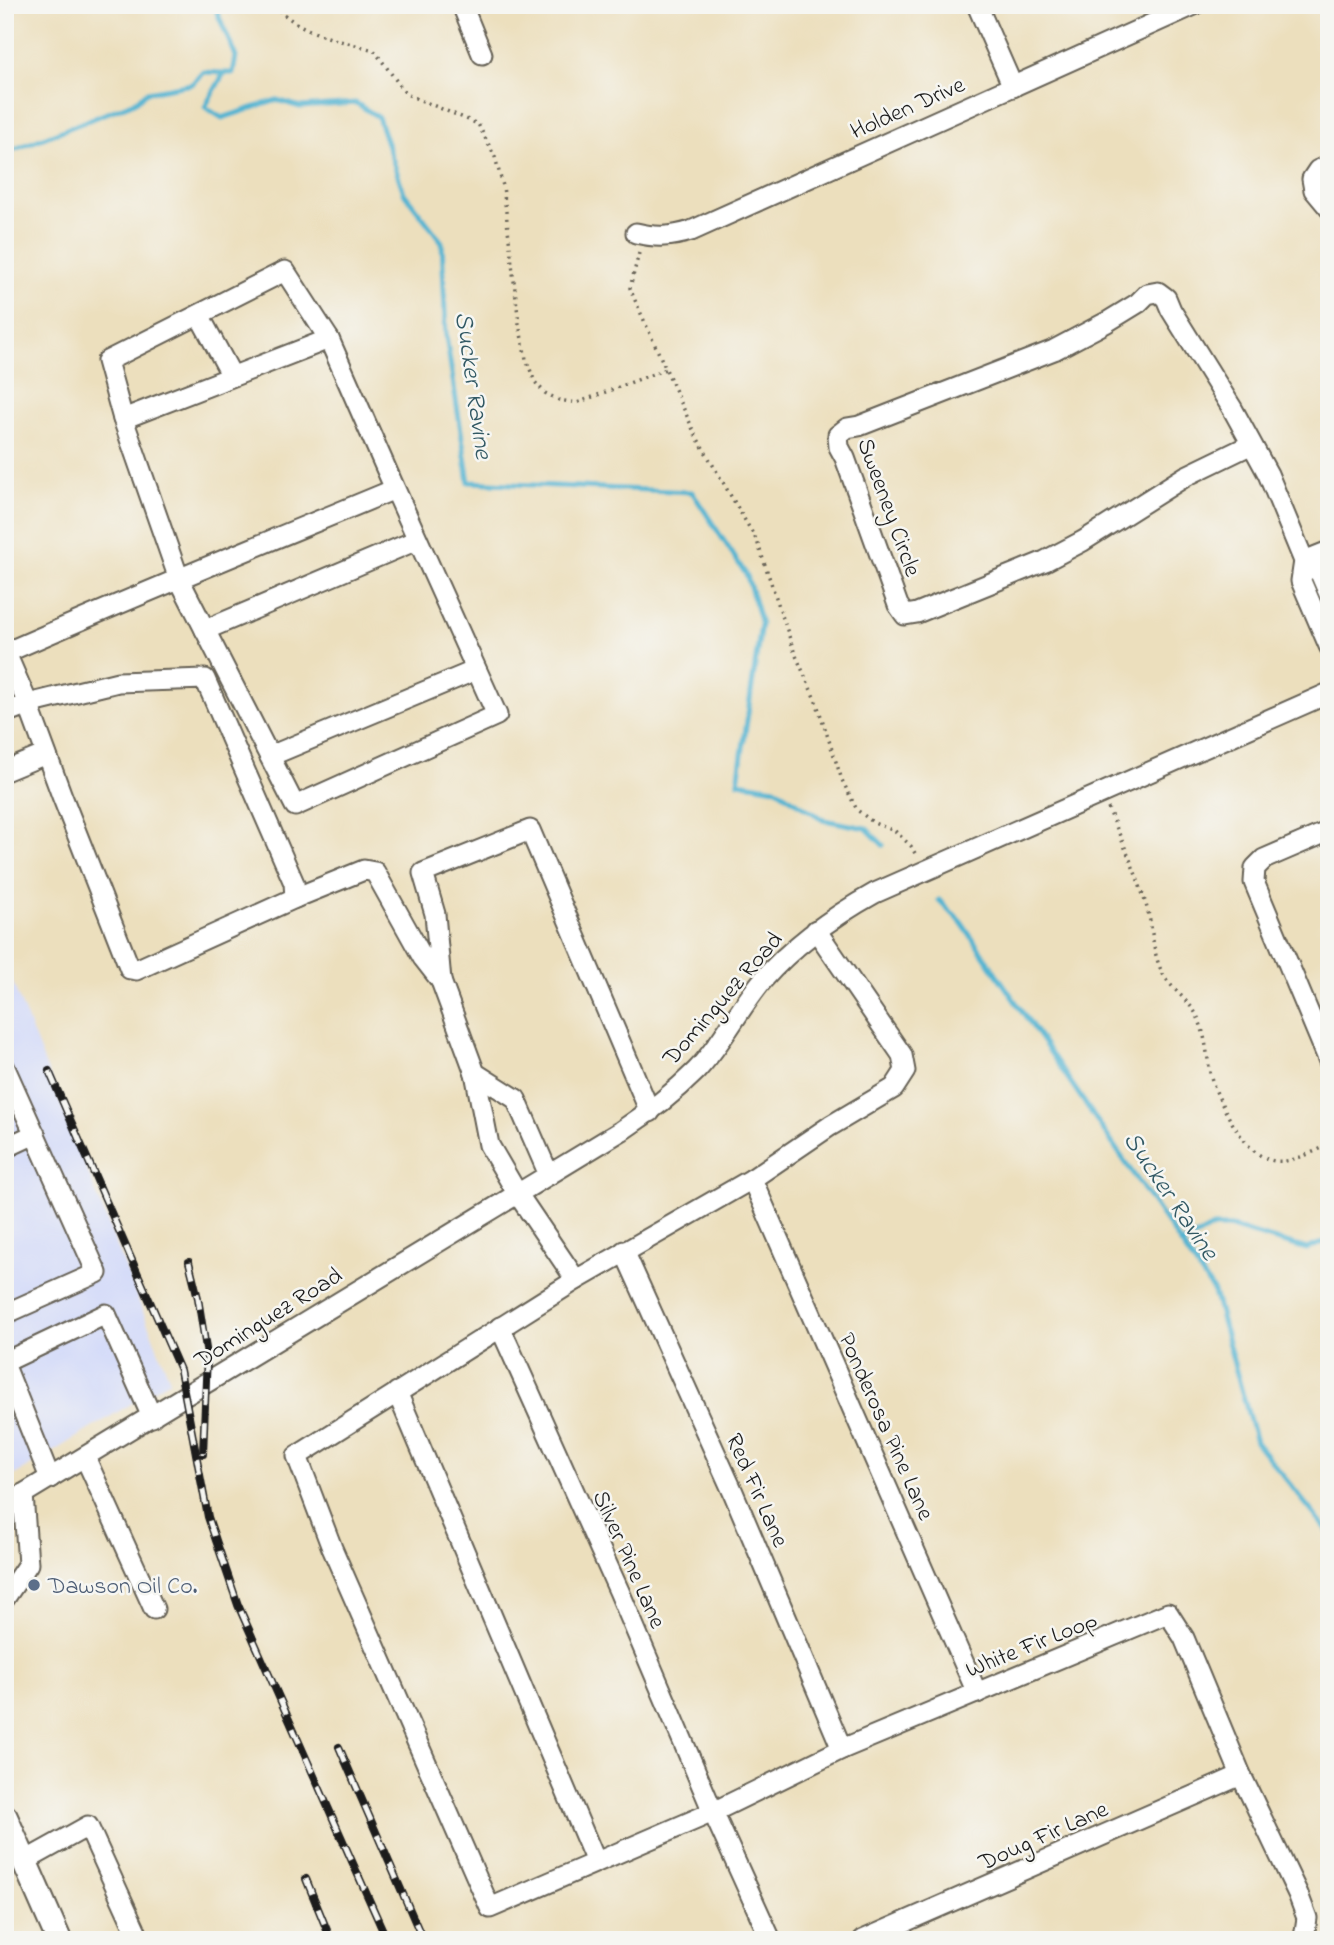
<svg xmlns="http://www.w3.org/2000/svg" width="1334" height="1945" font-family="'Indie Flower',sans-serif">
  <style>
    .built { fill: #d2d9f9 }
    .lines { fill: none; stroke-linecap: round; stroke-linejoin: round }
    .stream { stroke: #53b4d1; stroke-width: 5 }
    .minor-casing { stroke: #656054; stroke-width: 23 }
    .major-casing { stroke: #656054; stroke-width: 28 }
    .path { stroke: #656054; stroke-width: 3.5; stroke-dasharray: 2 5; stroke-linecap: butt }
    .minor { stroke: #fff; stroke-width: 19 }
    .major { stroke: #fff; stroke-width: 24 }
    .rail-casing { stroke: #1c1c1c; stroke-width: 8 }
    .rail { stroke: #f6f6f2; stroke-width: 5; stroke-dasharray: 16; stroke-linecap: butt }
    .service-dot { fill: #5c6f8a; stroke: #f6f6f2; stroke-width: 2.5 }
    .labels { text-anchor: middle; stroke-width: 5; stroke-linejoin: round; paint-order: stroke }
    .street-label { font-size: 24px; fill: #1c1c1c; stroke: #f6f6f2 }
    .service-label { font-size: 24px; fill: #4e5e75; stroke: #f6f6f2; text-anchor: start }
    .water-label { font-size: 26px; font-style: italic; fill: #325964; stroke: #f6f6f2 }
  </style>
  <rect width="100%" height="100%" fill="#f6f6f2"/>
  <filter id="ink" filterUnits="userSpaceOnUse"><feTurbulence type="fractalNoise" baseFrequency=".0143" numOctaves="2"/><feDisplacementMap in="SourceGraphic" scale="14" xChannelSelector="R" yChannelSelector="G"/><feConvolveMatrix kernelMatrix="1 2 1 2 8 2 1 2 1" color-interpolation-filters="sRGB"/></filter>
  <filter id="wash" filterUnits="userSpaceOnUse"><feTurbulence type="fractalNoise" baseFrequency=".00686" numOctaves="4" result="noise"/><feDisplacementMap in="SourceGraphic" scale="28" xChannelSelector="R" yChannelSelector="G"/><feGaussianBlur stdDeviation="1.57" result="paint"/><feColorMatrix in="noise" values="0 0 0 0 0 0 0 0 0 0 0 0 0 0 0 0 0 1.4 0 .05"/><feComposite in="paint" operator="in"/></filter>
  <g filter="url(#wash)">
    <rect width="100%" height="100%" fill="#ecdfbd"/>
    <polygon class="built" points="5,963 170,1380 5,1481"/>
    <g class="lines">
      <g class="stream">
        <polyline points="214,5 236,57 233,73 224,73"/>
        <polyline points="5,153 135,102 147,92 192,84 203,72 224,73 205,107 222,118 277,100 300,107 356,103 378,117 404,193 442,242 446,336 469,482 692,492 747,576 761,624 738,782 775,788 824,820 866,828 883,845"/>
        <polyline points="939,900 961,922 1214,1292 1256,1442 1329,1533"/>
        <polyline points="1182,1244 1213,1227 1231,1227 1307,1249 1329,1240"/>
      </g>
    </g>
  </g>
  <g filter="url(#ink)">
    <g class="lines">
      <g class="minor-casing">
        <g id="minor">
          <polyline points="462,5 482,54"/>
          <polyline points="977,5 1013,87"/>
          <polyline points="1329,166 1318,170 1312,179 1314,190 1329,208"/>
          <path d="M636 233C657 238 671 237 691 231L1194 5"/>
          <polyline points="199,315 232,376"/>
          <polyline points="123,419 107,361 285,271 329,339"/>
          <polyline points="1250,445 1186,476 1083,541 1045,561 917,613 905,615 898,605 845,458 839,447 838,435 847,428 859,426 1054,350 1107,322 1138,303 1147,294 1158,292 1166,298 1171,310 1232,408 1268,474 1304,561 1301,581 1329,646"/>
          <polyline points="1304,561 1320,573 1329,594"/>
          <polyline points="1304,561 1329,551"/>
          <polyline points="205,630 417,540"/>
          <path d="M5 653C134 596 265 543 395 489L497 715 295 806 179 579 123 419 329 339 395 489"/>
          <polyline points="5,713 28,704 62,796 130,969 136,970 295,898 294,883 205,679 118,682 28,704 6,653"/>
          <polyline points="270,756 476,670"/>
          <polyline points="5,771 46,754"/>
          <polyline points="1329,831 1264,859 1255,868 1254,882 1329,1061"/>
          <polyline points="295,898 364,870 375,872 423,958 441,981"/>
          <polyline points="816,930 902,1055 905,1071 894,1088 830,1126 752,1179 576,1280 297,1456 332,1548 490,1908 713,1812 842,1749 1168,1613 1184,1638 1241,1775 1298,1894 1307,1918 1304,1938 1301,1940"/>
          <polyline points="5,1068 97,1273 5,1314"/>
          <polyline points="475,1073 489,1145 517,1193 576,1280"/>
          <polyline points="5,1148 35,1134"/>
          <polyline points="549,1175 516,1099 475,1073 441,981 435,914 423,873 530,830 650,1112"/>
          <polyline points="752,1179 977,1693"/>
          <polyline points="624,1251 733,1492 842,1749"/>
          <polyline points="500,1327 619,1591 713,1812 771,1940"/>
          <polyline points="5,1362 106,1314 152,1417"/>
          <polyline points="5,1366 50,1478"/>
          <polyline points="397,1392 596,1862"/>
          <polyline points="85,1457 154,1609"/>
          <path d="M5 1505 621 1131C648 1113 673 1094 696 1071 722 1044 738 1010 762 981 794 944 832 917 875 893L1329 693"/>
          <polyline points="5,1598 28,1564 23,1494"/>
          <polyline points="25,1861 88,1826 140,1940"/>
          <polyline points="863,1940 1241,1775"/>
        </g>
      </g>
      <g class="major-casing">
        <polyline id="major" points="5,1817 59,1940"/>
      </g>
      <g class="path">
        <path d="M274 5C301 34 338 40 374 50L406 94 478 124 495 157 503 186 519 324 526 359 535 382 545 393 559 400 577 403 666 369"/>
        <polyline points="639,253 630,288 634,298 695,434 757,541 794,651 817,704 842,780 857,810 874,823 895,831 911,846 917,857"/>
        <path d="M1108 808C1122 841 1137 873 1147 908 1153 929 1152 950 1161 970 1170 990 1191 1000 1199 1020 1206 1038 1207 1055 1210 1073 1215 1096 1241 1146 1263 1157 1284 1169 1309 1153 1329 1145"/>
      </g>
      <use href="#minor" class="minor"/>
      <use href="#major" class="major"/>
      <g class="rail-casing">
        <g id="rail">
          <polyline points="49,1071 180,1370 208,1517 238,1605 387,1940"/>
          <polyline points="189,1262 198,1298 207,1355 203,1454"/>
          <polyline points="339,1747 423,1940"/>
          <polyline points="306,1879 331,1940"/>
        </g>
      </g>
      <use href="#rail" class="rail"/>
    </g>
  </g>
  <circle class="service-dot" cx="34" cy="1585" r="7"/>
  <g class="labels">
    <g class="street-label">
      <text transform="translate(907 107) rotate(-24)" y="8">Holden Drive</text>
      <text transform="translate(890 507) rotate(70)" y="8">Sweeney Circle</text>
      <text transform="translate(722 998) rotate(-49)" y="8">Dominguez Road</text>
      <text transform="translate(268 1317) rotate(-32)" y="8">Dominguez Road</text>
      <text transform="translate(887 1426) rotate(66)" y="8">Ponderosa Pine Lane</text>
      <text transform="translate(758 1490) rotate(66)" y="8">Red Fir Lane</text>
      <text transform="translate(630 1559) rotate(66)" y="8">Silver Pine Lane</text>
      <text transform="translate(1031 1644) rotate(-22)" y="8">White Fir Loop</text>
      <text transform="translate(1043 1835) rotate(-24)" y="8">Doug Fir Lane</text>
    </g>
    <g class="service-label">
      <text x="48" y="1593">Dawson Oil Co.</text>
    </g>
    <g class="water-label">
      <text transform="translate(475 385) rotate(82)" y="9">Sucker Ravine</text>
      <text transform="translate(1172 1195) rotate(56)" y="9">Sucker Ravine</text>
    </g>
  </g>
  <rect width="1334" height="1945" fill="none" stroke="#f6f6f2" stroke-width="28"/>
</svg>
